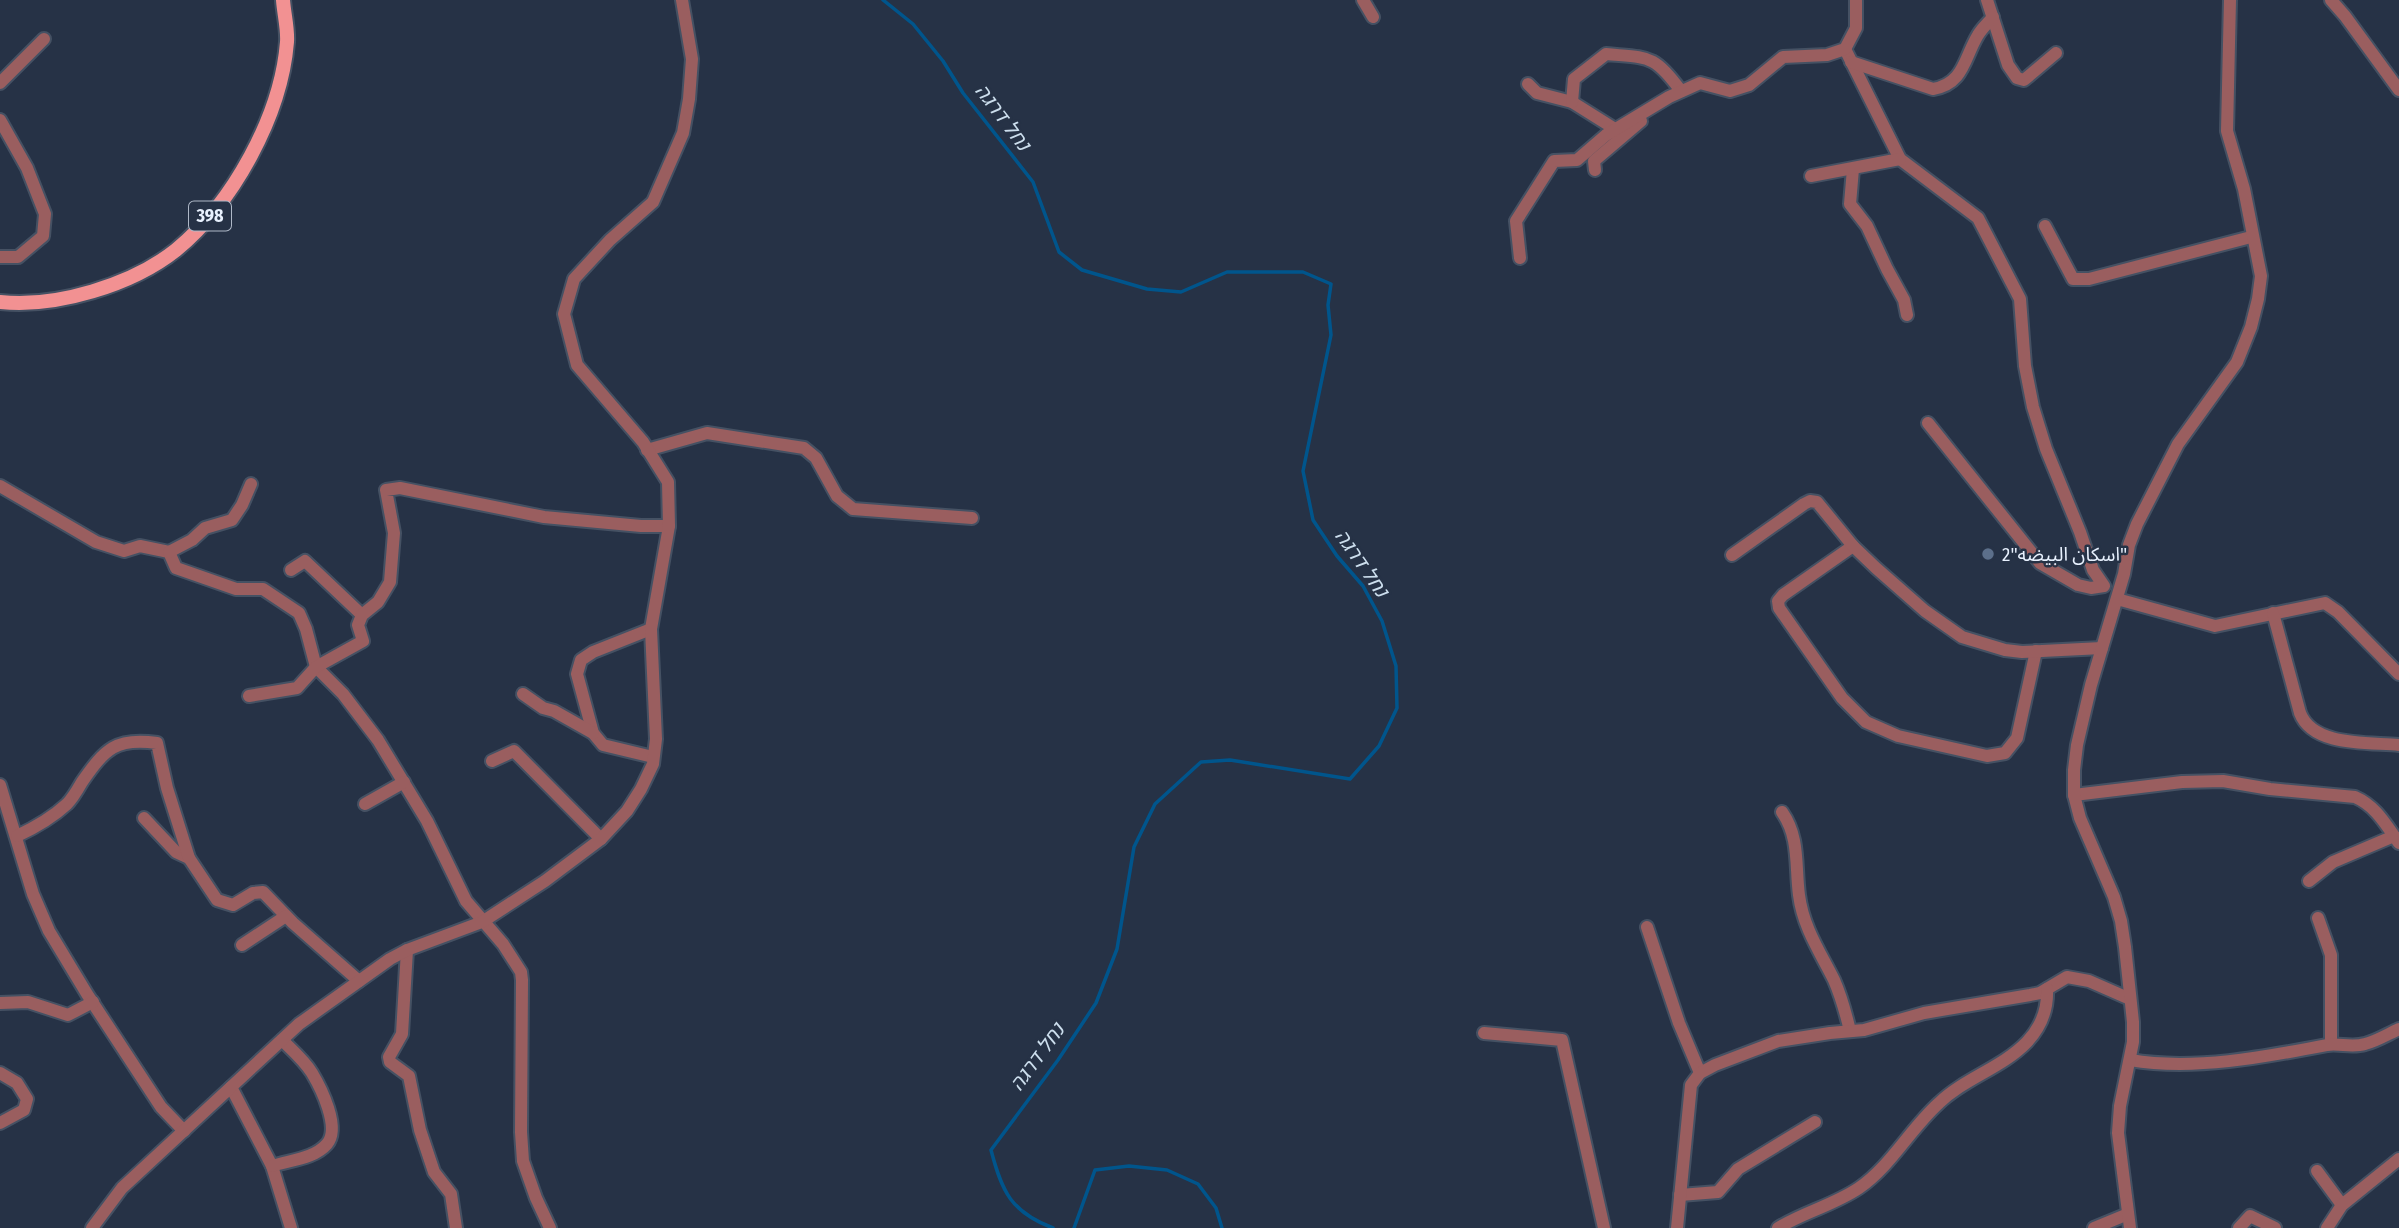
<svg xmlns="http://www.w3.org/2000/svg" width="2399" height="1228" font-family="'Fira Sans Condensed','Noto Sans Arabic',Heebo,sans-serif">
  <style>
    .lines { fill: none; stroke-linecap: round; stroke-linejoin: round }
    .stream { stroke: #00558c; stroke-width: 3.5 }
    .minor-casing { stroke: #455163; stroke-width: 16 }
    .major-casing { stroke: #455163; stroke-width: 18 }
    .minor { stroke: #9a5e5f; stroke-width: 12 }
    .major { stroke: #f29192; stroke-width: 14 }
    .service-dot { fill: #5c6f8a; stroke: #263246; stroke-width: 2.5 }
    .labels { text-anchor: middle; stroke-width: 5; stroke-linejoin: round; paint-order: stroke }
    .shield { fill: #263246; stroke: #aeb8c7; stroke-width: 2 }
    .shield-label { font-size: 18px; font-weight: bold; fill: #e8f1fe }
    .poi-label { font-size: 19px; fill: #e8f1fe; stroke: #263246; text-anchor: start }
    .water-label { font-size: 21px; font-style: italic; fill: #ccdeed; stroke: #263246 }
  </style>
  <rect width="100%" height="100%" fill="#263246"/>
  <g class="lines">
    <g class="stream">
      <path d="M883 0 913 24 943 61 963 93 1033 182 1059 252 1082 270 1147 289 1181 292 1227 272H1303L1331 284 1328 305 1331 335 1303 471 1313 520 1337 556 1363 586 1382 621 1396 666 1397 708 1379 746 1350 779 1230 760 1201 762 1155 804 1134 847 1117 949 1096 1003 1058 1060 991 1150C1002 1192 1011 1212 1053 1228"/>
      <polyline points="1074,1228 1095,1170 1129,1166 1167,1170 1198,1184 1216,1208 1222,1228"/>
    </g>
    <g class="minor-casing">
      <g id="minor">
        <polyline points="1363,0 1373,17"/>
        <polyline points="1987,0 2008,65 2017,78 2024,80 2056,53"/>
        <polyline points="2331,0 2345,16 2399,90"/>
        <polyline points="1845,49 1900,159 1978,218 2020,299 2025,366 2033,407 2046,449 2080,532 2093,570 2104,586 2091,588 2078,585 2040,563 1928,423"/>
        <path d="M1851 62 1933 89C1964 84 1964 58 1978 35 1982 28 1988 23 1993 17"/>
        <polyline points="0,83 44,39"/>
        <polyline points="1528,84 1537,93 1572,102 1615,129"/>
        <path d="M1572 102 1574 79 1606 54C1649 58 1654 54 1681 91"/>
        <polyline points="0,120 27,168 45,214 43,236 18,257 0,257"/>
        <polyline points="1853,169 1850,204 1867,226 1887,269 1904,300 1907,315"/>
        <polyline points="1595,170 1594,161 1641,121"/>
        <polyline points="1811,176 1900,159"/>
        <polyline points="2045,226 2073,279 2089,279 2251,237"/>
        <polyline points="1520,258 1516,221 1554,161 1577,160 1606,135 1669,97 1700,83 1730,91 1749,85 1783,57 1827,55 1845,49 1856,28 1856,0"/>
        <polyline points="647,450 707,433 804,448 816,458 837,496 853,509 972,518"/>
        <polyline points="0,486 96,542 124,551 140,546 169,552 176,568 236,589 263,589 299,613 306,629 316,667 343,694 378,740 427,821 466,901 503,944 521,972 522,980 521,1132 523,1161 536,1198 550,1228"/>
        <polyline points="1853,546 1783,595 1778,601 1779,608 1842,698 1866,722 1898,736 1987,756 2005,753 2017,738 2036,651"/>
        <polyline points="169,552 192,540 205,528 232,520 242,505 251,484"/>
        <polyline points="1732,555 1804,504 1810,501 1817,502 1853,546 1876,568 1925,611 1962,637 2005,650 2022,652 2102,648"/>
        <polyline points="291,570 305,561 362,615"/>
        <polyline points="2117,599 2215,626 2325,603 2338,612 2399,674"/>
        <path d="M2273 613 2300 713C2313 747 2369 742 2399 745"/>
        <polyline points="651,629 593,652 581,660 577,674 593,733 603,745 653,757"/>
        <polyline points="523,694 543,708 554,711 593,733"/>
        <polyline points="249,696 297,688 316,667 363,641 358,625 362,615 378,602 390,582 394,533 386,490 400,488 544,517 641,526 669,526"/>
        <polyline points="492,761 514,751 601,839"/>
        <polyline points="0,785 33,894 49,931 87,994 161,1107 184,1131"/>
        <path d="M2074 795 2182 782 2223 781 2270 789 2355 797C2376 806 2386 825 2399 843"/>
        <polyline points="365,804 404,782"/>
        <path d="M1782 812C1800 838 1795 865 1799 895 1803 927 1820 952 1834 980 1841 996 1846 1014 1850 1031"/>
        <polyline points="144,818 176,852 189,858"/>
        <path d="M17 836C34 828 53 817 67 804 73 798 78 789 82 782 105 749 116 737 157 743L167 788 189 858 217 900 233 905 253 893 263 892 293 923 359 981"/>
        <polyline points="2309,881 2333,862 2394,836"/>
        <polyline points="2318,918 2331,955 2331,1044"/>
        <polyline points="1647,927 1679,1023 1700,1073"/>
        <polyline points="242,945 286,916"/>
        <polyline points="407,950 402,1034 389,1057 390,1062 409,1076 420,1130 434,1172 451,1194 456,1228"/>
        <polyline points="0,1003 28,1002 68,1015 93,1002"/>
        <polyline points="1484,1033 1562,1040 1604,1228"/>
        <path d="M2130 1060C2193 1071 2265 1057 2327 1045 2339 1043 2352 1048 2365 1044 2377 1041 2388 1034 2399 1029"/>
        <polyline points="0,1073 17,1083 27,1099 24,1110 0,1123"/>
        <polyline points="231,1087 272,1166 291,1228"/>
        <path d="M272 1166C290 1160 314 1159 327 1144 341 1128 321 1088 312 1073 304 1060 292 1050 282 1040"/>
        <polyline points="2317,1171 2342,1205"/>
        <polyline points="1680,1195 1718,1192 1738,1169 1815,1122"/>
        <polyline points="92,1228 122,1188 299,1024 390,959 407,950 482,922 545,881 601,839 627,811 641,789 653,764 656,739 651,629 669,526 668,482 643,442 577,365 564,314 574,279 610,240 653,202 683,133 689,99 692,59 682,0"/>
        <polyline points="1677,1228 1691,1085 1700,1073 1715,1065 1778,1041 1830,1033 1864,1030 1924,1013 2030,995 2040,993 2067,977 2089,981 2130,999"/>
        <path d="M1778 1228C1804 1212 1834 1205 1859 1188 1891 1166 1910 1129 1939 1103 1965 1078 2002 1068 2027 1042 2041 1027 2048 1010 2047 989"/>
        <polyline points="2094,1228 2128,1214"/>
        <polyline points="2130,1228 2118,1133 2120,1106 2133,1042 2133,1022 2125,947 2121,921 2114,897 2080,818 2074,795 2074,770 2077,745 2091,685 2124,574 2129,545 2137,524 2178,444 2237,362 2251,327 2258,299 2261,276 2244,189 2227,131 2230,0"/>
        <polyline points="2239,1228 2250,1216 2275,1228"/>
        <polyline points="2327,1228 2342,1205 2399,1159"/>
      </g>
    </g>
    <g class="major-casing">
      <path id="major" d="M0 302C56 308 132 285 176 250 233 203 281 116 287 42 288 29 284 14 283 0"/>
    </g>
    <use href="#minor" class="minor"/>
    <use href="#major" class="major"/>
  </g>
  <circle class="service-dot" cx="1988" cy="554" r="7"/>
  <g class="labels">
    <rect class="shield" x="189" y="201.5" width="42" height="29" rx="5"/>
    <g class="shield-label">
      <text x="210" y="222">398</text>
    </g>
    <g class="poi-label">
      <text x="2002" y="561">اسكان البيضه"2"</text>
    </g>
    <g class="water-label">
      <text transform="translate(1003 117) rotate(53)" y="7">נחל דרגה</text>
      <text transform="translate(1362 563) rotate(55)" y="7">נחל דרגה</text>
      <text transform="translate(1037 1057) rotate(-54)" y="7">נחל דרגה</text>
    </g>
  </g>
</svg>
